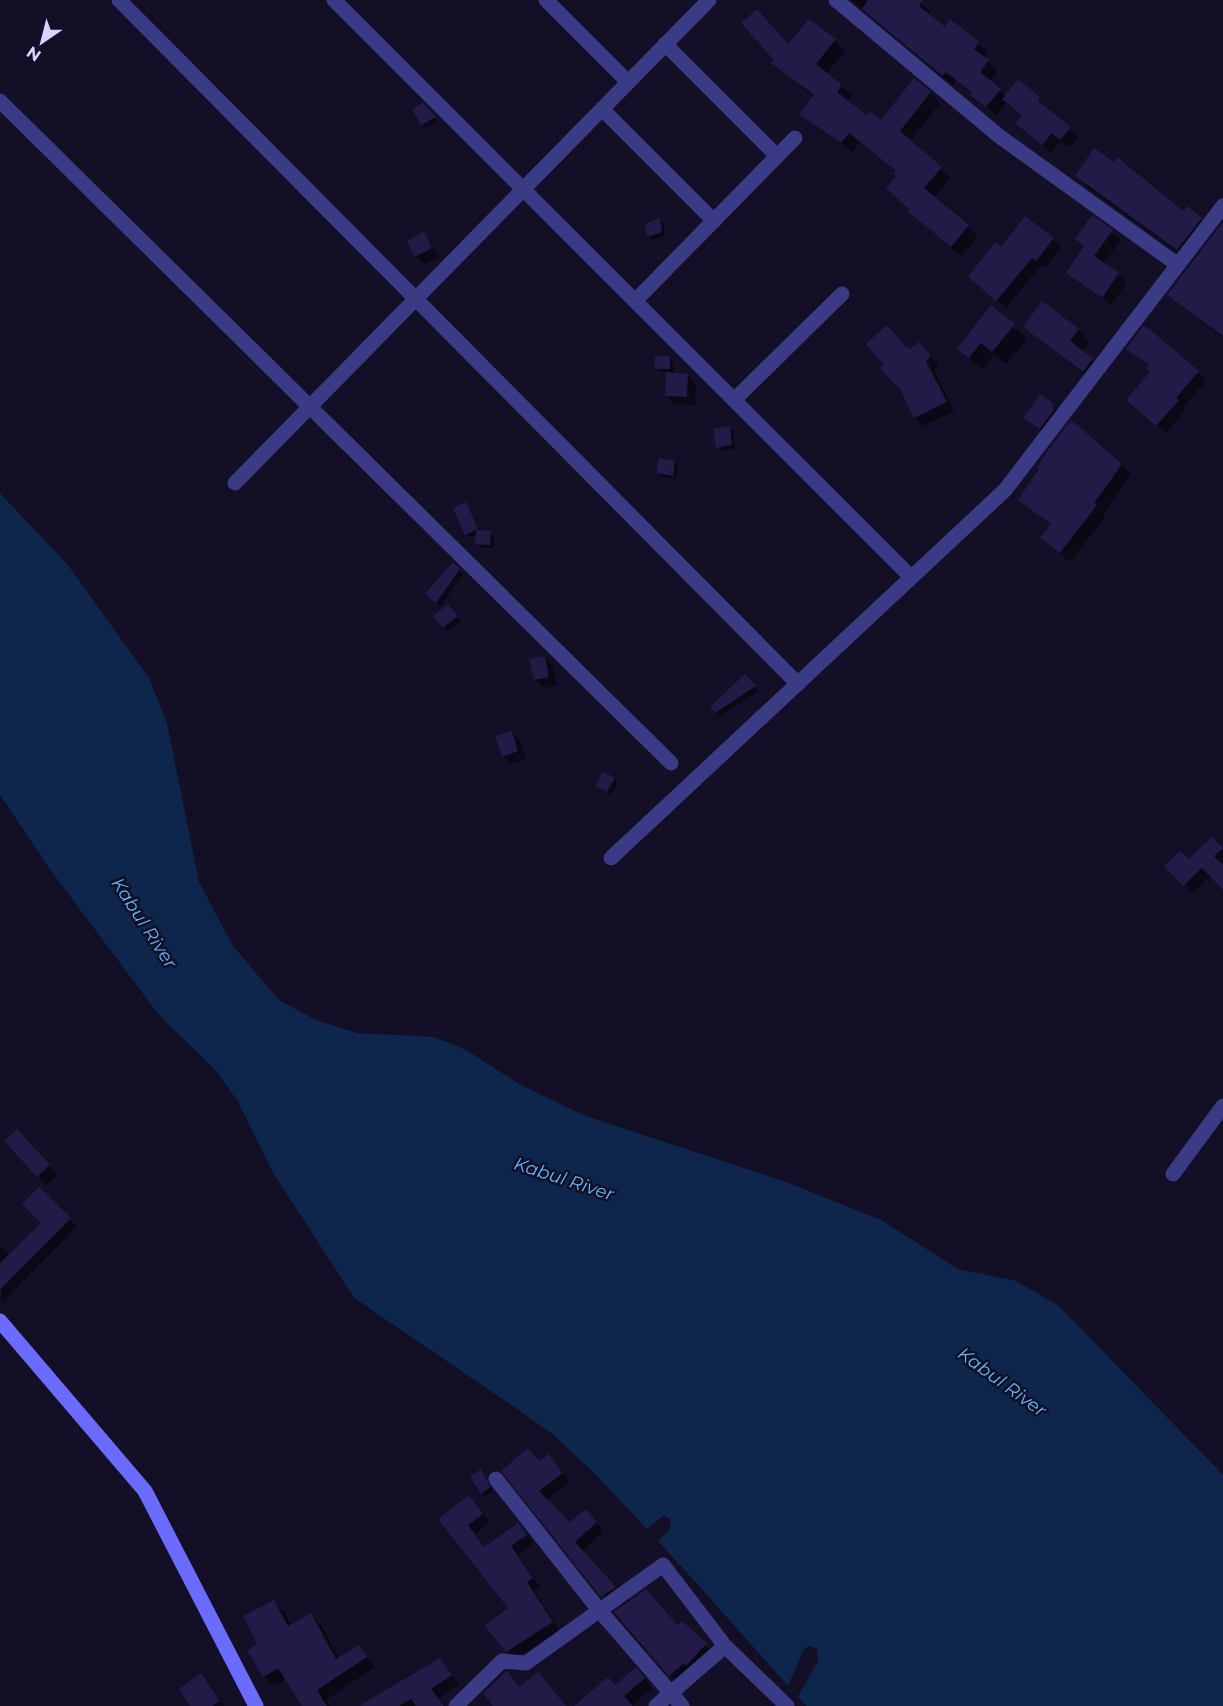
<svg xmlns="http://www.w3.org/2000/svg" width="1223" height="1706" font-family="Montserrat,sans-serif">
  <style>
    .water { fill: #0e264b }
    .pier { fill: #120f26 }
    .shadow { fill: #0007 }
    .building { fill: #231b47 }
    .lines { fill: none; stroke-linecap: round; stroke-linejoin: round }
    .street { stroke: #3b3a85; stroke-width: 15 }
    .secondary { stroke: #6b6bff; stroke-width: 15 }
    .labels { text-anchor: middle; stroke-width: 5; stroke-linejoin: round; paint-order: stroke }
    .water-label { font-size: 18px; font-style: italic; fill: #62baff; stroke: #120f26 }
  </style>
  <rect width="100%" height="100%" fill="#120f26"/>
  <polygon class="water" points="0,493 67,564 149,678 167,723 199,882 233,946 279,1000 316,1020 357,1033 434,1037 466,1050 521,1085 583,1115 789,1183 881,1220 958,1269 1016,1281 1059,1306 1223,1475 1223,1706 806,1706 690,1576 591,1470 551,1433 517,1409 354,1298 273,1173 238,1102 217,1072 158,1014 51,871 11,812 0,795"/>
  <polygon class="pier" points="0,795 51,871 158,1014 217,1072 238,1102 273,1173 354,1298 551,1433 591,1470 647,1529 664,1515 671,1520 669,1531 658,1541 787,1688 804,1649 810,1646 817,1649 818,1661 797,1698 806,1706 801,1706 785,1690 688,1578 589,1472 549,1436 352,1300 271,1175 235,1104 215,1074 155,1016 49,873 0,800"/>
  <g class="shadow">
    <polygon points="851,0 918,0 931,12 928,16 945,29 978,43 988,52 984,58 998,71 989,82 1006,97 1018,82 1078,137 1070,147 1061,141 1051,153 1017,123 1023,116 1007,102 996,116 973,93 957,80 953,85"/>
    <polygon points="835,41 845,51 826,74 852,96 847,102 867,117 882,122 930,93 940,103 910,141 951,178 934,198 978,237 962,256 919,221 910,209 897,172 860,142 852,152 801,114 814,97 773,63 789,46"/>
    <polygon points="423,105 438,122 426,128 422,124"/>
    <polygon points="1077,176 1201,219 1211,229 1188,259 1087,187"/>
    <polygon points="1092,217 1121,240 1103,264 1127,282 1111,305 1067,273 1085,248 1077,239"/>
    <polygon points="660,220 664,224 665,235 652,240 649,237 647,225"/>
    <polygon points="1223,230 1223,338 1169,294"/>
    <polygon points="423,234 440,256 425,264 416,256"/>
    <polygon points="1053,239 1061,247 1045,268 1041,265 1006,308 979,285 1001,249"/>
    <polygon points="991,308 1027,339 1006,364 994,355 982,370 959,348"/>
    <polygon points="887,327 910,351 927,352 939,365 934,370 954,411 923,426 915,417 902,390 882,368 886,365"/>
    <polygon points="1025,327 1078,330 1090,342 1082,352 1104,371 1095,383"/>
    <polygon points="1128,349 1198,372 1206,381 1183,407 1186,409 1166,433 1137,409 1152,372 1149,366"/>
    <polygon points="669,357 673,361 674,374 688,375 696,384 695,405 675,404 666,395 667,372 660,372 657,369"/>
    <polygon points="1053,405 1061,413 1049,436 1025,417"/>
    <polygon points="729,428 733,432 735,449 721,451 718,447"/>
    <polygon points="675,462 678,466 676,479 662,477 658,473"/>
    <polygon points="1121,465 1131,474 1103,514 1106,516 1070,562 1042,538 1052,525 1020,500"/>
    <polygon points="466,504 480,532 490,533 494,537 493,548 480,548 477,544 477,535 470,538 466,534"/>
    <polygon points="454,564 463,574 441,606 431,598"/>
    <polygon points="452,610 461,621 448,631 444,627"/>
    <polygon points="545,657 553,666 557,685 544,688 535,680"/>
    <polygon points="745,677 759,691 720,716 716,712"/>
    <polygon points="511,732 520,741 526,760 511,764 503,756"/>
    <polygon points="614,779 618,782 611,795 597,786"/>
    <polygon points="1212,839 1223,850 1223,886 1212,875 1193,893 1167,866 1189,861"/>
    <polygon points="25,1139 57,1175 46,1185 6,1141"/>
    <polygon points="39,1189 77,1226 2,1303 0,1246 10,1256 43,1223"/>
    <polygon points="548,1456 570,1482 546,1500 570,1524 585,1511 604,1531 582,1552 623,1596 611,1605 503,1471 540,1462"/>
    <polygon points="481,1471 493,1492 486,1496 482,1493"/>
    <polygon points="469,1497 490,1522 475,1534 485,1548 518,1525 534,1543 518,1555 540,1587 534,1591 560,1631 514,1659 505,1650 510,1608 440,1519"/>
    <polygon points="274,1602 284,1612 291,1626 311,1615 321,1625 339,1659 359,1647 375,1667 326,1700 329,1706 303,1706 286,1679 274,1686 264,1676 249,1651 259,1644"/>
    <polygon points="678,1627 714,1653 678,1683 670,1675"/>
    <polygon points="439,1660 459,1684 439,1698 445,1706 369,1706"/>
    <polygon points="201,1675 209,1684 224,1706 192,1706"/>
    <polygon points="645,1678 652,1688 632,1706 574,1706 608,1679 615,1687"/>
  </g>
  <g class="building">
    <polygon points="868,0 923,0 919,6 945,27 950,19 979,42 974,49 989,60 980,72 1001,89 986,107 970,95 972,92 946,72 943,76 862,9"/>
    <polygon points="757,9 788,44 809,19 836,39 816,64 842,85 837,92 867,115 870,111 881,120 914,78 931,92 900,131 942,167 924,188 969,225 951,247 907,211 909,209 886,188 896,176 894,174 896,171 849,133 841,143 799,114 814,95 771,63 774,60 741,23"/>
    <polygon points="1018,79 1040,97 1038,101 1071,127 1060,140 1052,133 1042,145 1015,123 1022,115 1002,99"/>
    <polygon points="423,103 436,117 421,125 412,109"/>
    <polygon points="1094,148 1114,162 1117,157 1183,211 1187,206 1202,218 1177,250 1075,176"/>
    <polygon points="1092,215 1113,230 1094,256 1119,273 1102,298 1066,273 1084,246 1075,239"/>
    <polygon points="1025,216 1054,238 1036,261 1032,258 996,301 968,277 995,242 1001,247"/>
    <polygon points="660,218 662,232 647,237 645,224"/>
    <polygon points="1223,222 1223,336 1167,295"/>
    <polygon points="424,232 432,248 415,257 407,241"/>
    <polygon points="1042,301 1079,329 1070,341 1093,358 1083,372 1023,327"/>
    <polygon points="991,305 1015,324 992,352 981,343 969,358 957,349"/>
    <polygon points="887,325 905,346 910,349 919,342 931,356 926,361 947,402 914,418 898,385 896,386 880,368 884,365 866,344"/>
    <polygon points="1144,325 1199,371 1176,398 1179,400 1156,426 1126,400 1150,372 1146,368 1149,365 1126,349"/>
    <rect x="655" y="356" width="15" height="13"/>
    <polygon points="666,372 688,374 687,397 665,396"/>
    <polygon points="1040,394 1054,404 1052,406 1055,408 1040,429 1023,418"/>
    <polygon points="1071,420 1122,464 1094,503 1097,505 1060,553 1040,538 1051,524 1018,500 1039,469 1037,468 1046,453"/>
    <polygon points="730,426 732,445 716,448 713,429"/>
    <polygon points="659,458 675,461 673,476 656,473"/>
    <polygon points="466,502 478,529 465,535 453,508"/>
    <polygon points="476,530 491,531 490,545 475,544"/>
    <polygon points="453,562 460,569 436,603 425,594"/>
    <polygon points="448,604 458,616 443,628 433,616"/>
    <polygon points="545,656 549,677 534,680 529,659"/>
    <polygon points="745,674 756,686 715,713 710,707"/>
    <polygon points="512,731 518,751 502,757 495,736"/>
    <polygon points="603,771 615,778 607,792 595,786"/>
    <polygon points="1212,837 1223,848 1214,856 1223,865 1223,890 1202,868 1183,886 1164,866 1180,851 1189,859"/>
    <polygon points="17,1129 50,1165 37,1177 4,1141"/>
    <polygon points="39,1187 71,1218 0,1290 0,1263 41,1223 22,1204"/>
    <polygon points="528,1448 539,1461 548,1454 563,1473 539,1491 570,1522 585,1509 597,1522 575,1542 616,1587 601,1597 501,1471"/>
    <polygon points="481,1469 490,1487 481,1494 470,1477"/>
    <polygon points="469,1495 483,1514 468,1525 484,1547 518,1523 527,1535 511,1546 533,1578 527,1582 553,1622 506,1652 485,1626 508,1608 438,1519"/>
    <polygon points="646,1589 678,1626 682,1621 707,1643 686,1666 684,1663 669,1676 614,1612"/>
    <polygon points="274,1600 288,1626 311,1613 336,1659 359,1645 367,1657 317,1690 327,1706 302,1706 278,1668 263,1677 247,1650 257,1644 243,1616"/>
    <polygon points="440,1658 452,1675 431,1689 444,1706 416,1706 411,1699 399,1706 359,1706"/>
    <polygon points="636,1667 645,1678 624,1696 633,1706 574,1706 608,1677 615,1685"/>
    <polygon points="507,1671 519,1687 538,1672 566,1706 493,1706 483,1693"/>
    <polygon points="201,1673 220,1701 212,1706 190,1706 179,1689"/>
  </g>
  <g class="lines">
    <g class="street">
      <polyline points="119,0 798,684"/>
      <polyline points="334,0 911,577"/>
      <polyline points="546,0 628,82"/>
      <polyline points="836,0 999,136 1178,265"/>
      <polyline points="665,44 777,156"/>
      <polyline points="0,101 671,763"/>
      <polyline points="602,109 714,221"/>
      <polyline points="635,301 795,138"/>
      <polyline points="734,400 842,294"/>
      <polyline points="235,483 709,0"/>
      <polyline points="611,858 1005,490 1223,206"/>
      <polyline points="1173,1174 1223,1106"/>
      <polyline points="496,1479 599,1610 682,1706"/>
      <polyline points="456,1706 502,1661 526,1663 663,1565 725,1646 787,1706"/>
      <polyline points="656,1706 725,1646"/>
    </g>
    <polyline class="secondary" points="0,1321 145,1491 256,1706"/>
  </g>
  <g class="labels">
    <g class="water-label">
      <text transform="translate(144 923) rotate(57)" y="6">Kabul River</text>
      <text transform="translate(564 1179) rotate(18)" y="6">Kabul River</text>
      <text transform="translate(1002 1382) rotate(36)" y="6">Kabul River</text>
    </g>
  </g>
  <g transform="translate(42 42) rotate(215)" stroke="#120f26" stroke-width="4.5" paint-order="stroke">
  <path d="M0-4.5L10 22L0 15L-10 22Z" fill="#d8d4ff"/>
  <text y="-9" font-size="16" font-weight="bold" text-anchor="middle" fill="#d8d4ff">N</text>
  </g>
</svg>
